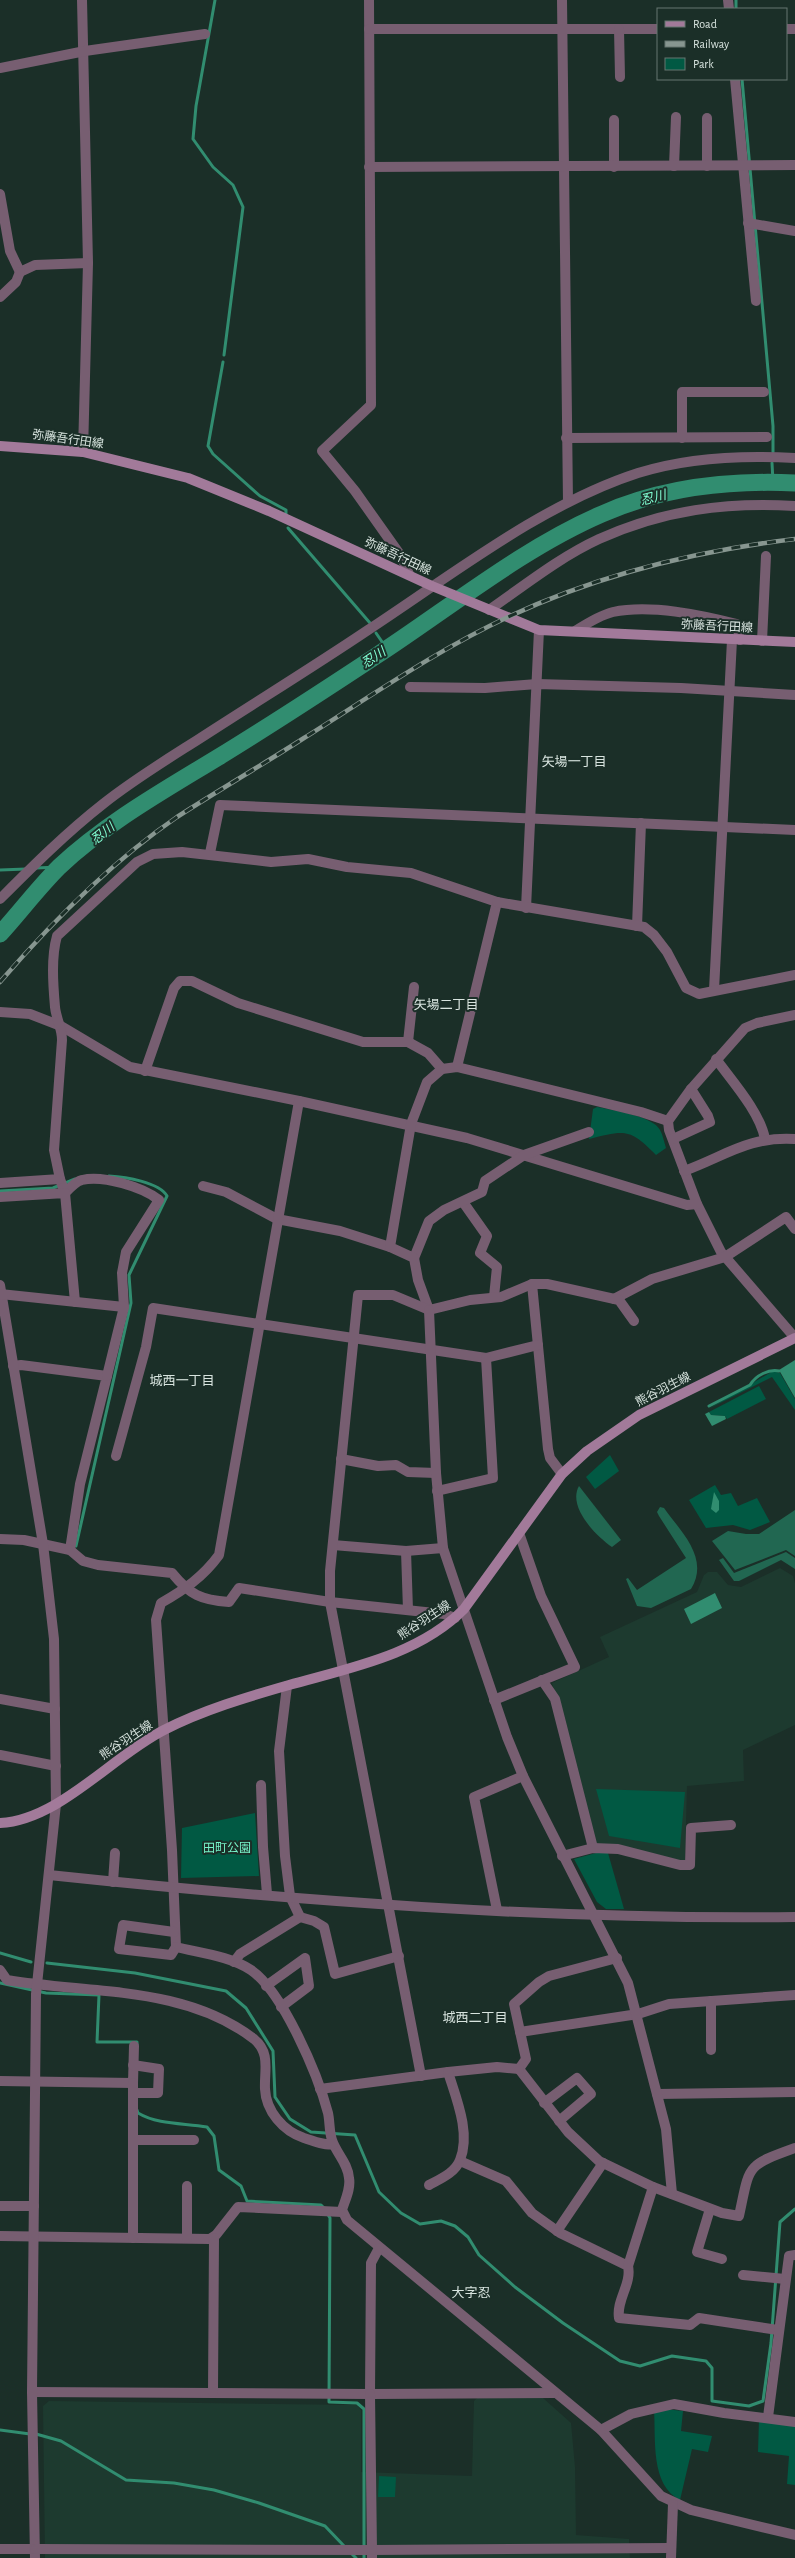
<svg xmlns="http://www.w3.org/2000/svg" width="795" height="2558" font-family="'Alegreya Sans','Noto Sans JP',sans-serif">
  <style>
    .built { fill: #1d3a2f }
    .green { fill: #015943 }
    .forest { fill: #216751 }
    .water { fill: #318d70 }
    .lines { fill: none; stroke-linecap: round; stroke-linejoin: round }
    .stream { stroke: #318d70; stroke-width: 3 }
    .river { stroke: #318d70; stroke-width: 17 }
    .minor { stroke: #775e71; stroke-width: 10 }
    .tertiary { stroke: #775e71; stroke-width: 10 }
    .secondary { stroke: #a27a9a; stroke-width: 10 }
    .rail-casing { stroke: #879690; stroke-width: 4.5 }
    .rail { stroke: #1b2f28; stroke-width: 3; stroke-dasharray: 9; stroke-linecap: butt }
    .labels { text-anchor: middle; stroke-width: 4; stroke-linejoin: round; paint-order: stroke }
    .street-label { font-size: 12px; fill: #d8e4df; stroke: #1b2f28 }
    .park-label { font-size: 12px; fill: #77f4ca; stroke: #1b2f28 }
    .water-label { font-size: 13px; font-style: italic; fill: #82ffd4; stroke: #1b2f28 }
    .neighbourhood-label { font-size: 13px; fill: #d8e4df; stroke: #1b2f28 }
  </style>
  <rect width="100%" height="100%" fill="#1b2f28"/>
  <g class="built">
    <polygon points="780,1568 793,1576 795,1583 795,1725 743,1750 744,1781 687,1786 685,1861 597,1846 552,1683 609,1657 600,1637 697,1592 704,1575 708,1572 717,1572 728,1585 741,1587"/>
    <polygon points="479,2396 543,2398 571,2423 575,2467 576,2535 629,2539 630,2558 45,2558 43,2406 49,2401 357,2405 361,2410 361,2472 472,2476 474,2401"/>
  </g>
  <g class="green">
    <path d="M597 1107C612 1110 653 1116 660 1130 663 1135 664 1142 666 1148L656 1155C630 1128 625 1130 589 1139L593 1109Z"/>
    <polygon points="773,1371 780,1373 795,1399 795,1410 772,1377 708,1409"/>
    <polygon points="759,1386 766,1399 727,1419 725,1416 711,1415 709,1412"/>
    <polygon points="610,1455 619,1471 595,1489 586,1477"/>
    <polygon points="715,1485 721,1495 731,1493 738,1506 757,1498 770,1522 750,1530 733,1525 706,1528 689,1500"/>
    <polygon points="596,1789 685,1792 680,1848 609,1836"/>
    <polygon points="255,1813 259,1876 181,1878 182,1828"/>
    <polygon points="596,1853 608,1853 624,1909 606,1909 597,1902 574,1859"/>
    <path d="M665 2409 683 2411 681 2431 712 2436 708 2452 692 2449 680 2500C650 2485 656 2439 654 2410Z"/>
    <polygon points="759,2420 795,2425 795,2485 787,2484 789,2456 758,2452"/>
    <polygon points="379,2476 396,2477 395,2497 378,2497"/>
  </g>
  <g class="forest">
    <path d="M579 1486 621 1540 612 1547C597 1537 567 1507 579 1486Z"/>
    <path d="M660 1507 664 1508C681 1532 710 1558 691 1589L651 1608 637 1606 626 1579 628 1578 637 1590 686 1558 659 1516 657 1512Z"/>
    <polygon points="795,1510 795,1556 786,1550 735,1570 712,1541 728,1531 746,1534 759,1534"/>
    <polygon points="786,1552 795,1558 795,1569 781,1560 739,1581 734,1581 719,1560 723,1558 734,1573"/>
  </g>
  <g class="water">
    <polygon points="795,1360 795,1398 779,1370"/>
    <polygon points="709,1412 711,1415 725,1416 726,1419 712,1426 705,1414"/>
    <polygon points="714,1492 719,1501 719,1510 716,1513 711,1509"/>
    <polygon points="715,1593 722,1608 691,1624 684,1609"/>
  </g>
  <g class="lines">
    <g class="stream">
      <polyline points="215,0 196,106 193,139 213,167 233,185 243,207 224,355"/>
      <polyline points="736,0 736,9"/>
      <polyline points="742,79 773,426 773,452"/>
      <polyline points="223,362 208,446 213,454 260,496 286,510 286,514"/>
      <polyline points="772,463 773,482"/>
      <polyline points="288,528 370,623"/>
      <polyline points="376,633 387,649"/>
      <polyline points="36,868 59,867"/>
      <polyline points="0,870 26,869"/>
      <polyline points="0,1191 53,1188 75,1179"/>
      <path d="M709 1406 750 1385C756 1375 769 1369 779 1371"/>
      <path d="M76 1546 131 1303 129 1275 167 1196C159 1182 125 1177 109 1176"/>
      <polyline points="0,1953 31,1962"/>
      <polyline points="47,1963 135,1973 226,1991 246,2008 273,2051 275,2097 290,2119 311,2132 355,2135 379,2192 401,2213 420,2224 441,2221 455,2226 468,2237 479,2255 515,2287 563,2323 620,2361 640,2366 672,2356 706,2361 712,2368 712,2401 749,2406 763,2401 771,2343 780,2222 795,2209"/>
      <polyline points="0,1983 46,1993 99,1995 97,2042 137,2042 137,2047"/>
      <path d="M137 2110 138 2113C158 2125 184 2123 207 2127L214 2136 219 2170 241 2186 247 2201 321 2205 324 2208"/>
      <polyline points="327,2213 330,2218 329,2402 357,2403 364,2409 364,2558"/>
      <polyline points="0,2430 30,2434"/>
      <polyline points="36,2434 61,2441 126,2480 174,2483 214,2490 259,2503 325,2526 345,2547"/>
      <polyline points="350,2552 356,2558"/>
    </g>
    <path class="river" d="M0 934C20 912 38 888 59 867 106 823 163 791 217 758 271 725 323 691 376 656 448 609 523 548 602 514 663 487 730 480 795 483"/>
    <g class="minor">
      <polyline points="82,0 88,263 83,452"/>
      <polyline points="369,0 371,405 322,451 355,491 401,556 409,574"/>
      <polyline points="562,0 568,502"/>
      <polyline points="728,0 729,9"/>
      <polyline points="369,29 658,29"/>
      <polyline points="619,29 620,77"/>
      <polyline points="786,29 795,29"/>
      <polyline points="0,68 85,51 205,34"/>
      <polyline points="735,79 756,301"/>
      <polyline points="707,118 707,166"/>
      <polyline points="614,120 614,167"/>
      <polyline points="674,166 676,117"/>
      <polyline points="369,167 795,165"/>
      <polyline points="0,194 10,251 20,272 35,265 88,263"/>
      <polyline points="748,223 795,231"/>
      <polyline points="0,297 16,282 20,272"/>
      <polyline points="566,438 767,437"/>
      <polyline points="682,438 682,392 764,392"/>
      <path d="M489 610C525 585 560 557 599 539 664 510 725 502 795 506"/>
      <path d="M575 631C586 624 600 615 613 612 650 604 701 615 737 624L740 640"/>
      <polyline points="762,641 766,556"/>
      <polyline points="410,687 485,688 537,684 681,688 795,695"/>
      <polyline points="210,853 220,805 795,830"/>
      <path d="M0 899C33 866 66 833 103 804 133 780 166 760 199 739 256 702 313 667 368 630 452 575 542 504 638 473 689 457 742 455 795 458"/>
      <polyline points="526,908 539,630"/>
      <polyline points="637,926 641,823"/>
      <polyline points="714,990 732,640"/>
      <polyline points="0,1012 30,1014 61,1026 130,1067 299,1101"/>
      <polyline points="795,1015 757,1023 745,1028 691,1089 668,1121 669,1130 697,1204 721,1252 795,1338"/>
      <polyline points="408,1042 414,987"/>
      <path d="M716 1059C732 1081 760 1112 765 1139"/>
      <polyline points="145,1071 174,988 180,981 192,981 238,1003 363,1042 408,1042 428,1053 442,1069"/>
      <polyline points="673,1139 710,1122 708,1116 691,1089"/>
      <path d="M684 1171C725 1156 749 1136 795 1139"/>
      <path d="M60 1179 65 1193C69 1189 76 1181 82 1180 103 1175 143 1187 159 1200L126 1252 122 1273 124 1307"/>
      <path d="M0 1183 60 1179 54 1150 62 1040C62 1028 56 1018 55 1007 53 984 51 957 57 936L137 862 153 854 182 852 271 862 308 859 347 867 411 873 497 902 457 1067"/>
      <polyline points="203,1186 226,1192 277,1219 340,1231 390,1247"/>
      <polyline points="0,1197 65,1193 75,1302"/>
      <polyline points="463,1202 487,1236 480,1253 497,1267 494,1297"/>
      <path d="M697 1204 687 1205 467 1138 299 1101 219 1555C203 1577 184 1590 161 1603L156 1620 172 1850 176 1947C200 1953 230 1956 251 1970 283 1992 318 2075 328 2113 330 2122 329 2131 332 2140 336 2153 348 2163 349 2178 351 2189 345 2200 342 2210L347 2220 601 2430 661 2496 691 2510 795 2535"/>
      <polyline points="414,1258 429,1221 444,1210 482,1192 485,1181 524,1155 589,1132"/>
      <polyline points="532,1284 548,1449 550,1458 562,1474"/>
      <polyline points="614,1299 652,1279 725,1257 786,1217 795,1229"/>
      <polyline points="634,1321 619,1300 547,1284 532,1284 501,1297 470,1300 429,1310 418,1280 414,1258 390,1247 411,1124 427,1082 442,1069 457,1067 641,1112 668,1121"/>
      <polyline points="13,1366 21,1365 107,1376 80,1484 70,1550"/>
      <polyline points="116,1456 146,1347 153,1308 486,1358 538,1345"/>
      <polyline points="341,1459 378,1466 396,1465 408,1472 436,1473"/>
      <polyline points="437,1491 493,1478 486,1358"/>
      <path d="M0 1539 24 1540 70 1550 83 1561 98 1565 172 1573C190 1595 201 1600 229 1602L239 1588 330 1602 444 1614 455 1618"/>
      <polyline points="333,1545 406,1551 443,1548"/>
      <polyline points="406,1551 408,1610"/>
      <polyline points="542,1680 555,1699 593,1848"/>
      <polyline points="0,1699 55,1709"/>
      <polyline points="494,1700 575,1667 541,1596 519,1533"/>
      <polyline points="0,1755 56,1766"/>
      <polyline points="261,1785 263,1847 267,1894"/>
      <polyline points="562,1856 593,1848 618,1849 680,1865 690,1865 691,1828 731,1825"/>
      <polyline points="113,1882 115,1853"/>
      <polyline points="497,1910 474,1797 523,1776"/>
      <polyline points="300,1917 314,1921 324,1927 335,1974 399,1956"/>
      <polyline points="174,1932 123,1925 119,1949 171,1955 176,1947"/>
      <path d="M617 1958 549 1976 539 1982 514 2004 526 2059 519 2069 568 2132 599 2161 653 2187 722 2213 739 2216C750 2165 745 2166 795 2148"/>
      <polyline points="234,1962 240,1954 300,1917 290,1896 285,1856 279,1751 287,1686"/>
      <path d="M0 1970 7 1980C89 1994 184 1985 254 2039 271 2053 264 2071 265 2089 266 2111 283 2131 304 2138 314 2141 324 2146 333 2144"/>
      <polyline points="266,1986 305,1958 309,1986 281,2007"/>
      <polyline points="520,2032 638,2014 669,2004 795,1995"/>
      <polyline points="711,2050 711,2001"/>
      <polyline points="421,2076 330,1602 330,1571 358,1295 393,1295 429,1310"/>
      <polyline points="0,2081 133,2083 134,2046"/>
      <polyline points="320,2089 448,2072 497,2067 519,2069"/>
      <polyline points="133,2093 158,2093 159,2069 133,2065"/>
      <polyline points="657,2094 795,2092"/>
      <polyline points="544,2103 577,2078 591,2094 559,2121"/>
      <polyline points="133,2140 194,2140"/>
      <path d="M460 2161 506 2181 532 2213 560 2233 628 2266C632 2284 616 2300 619 2318L690 2325 699 2318 778 2330"/>
      <path d="M429 2185C440 2179 455 2173 460 2160 471 2133 456 2098 448 2072"/>
      <polyline points="0,2206 34,2206"/>
      <polyline points="710,2209 697,2252 722,2259"/>
      <polyline points="557,2231 603,2163"/>
      <polyline points="0,2236 210,2239 216,2235 238,2207 342,2212"/>
      <polyline points="133,2238 133,2083"/>
      <polyline points="187,2238 187,2186"/>
      <polyline points="379,2248 371,2263 370,2394 554,2393"/>
      <polyline points="628,2266 653,2187"/>
      <polyline points="743,2275 785,2279"/>
      <polyline points="32,2392 370,2394"/>
      <polyline points="213,2392 214,2238"/>
      <polyline points="768,2417 789,2256 795,2255"/>
      <polyline points="601,2430 631,2414 674,2404 724,2413 795,2422"/>
      <polyline points="0,2549 35,2549"/>
      <polyline points="372,2558 372,2550 671,2548"/>
      <polyline points="671,2558 673,2504"/>
    </g>
    <g class="tertiary">
      <polyline points="497,902 644,927 654,935 667,952 686,988 699,994 795,975"/>
      <polyline points="0,1285 43,1544 54,1639 56,1804 36,1994 32,2392 35,2558"/>
      <polyline points="0,1294 124,1307 107,1376"/>
      <polyline points="429,1310 436,1473 443,1548 507,1737 523,1776 628,1983 666,2129 672,2194"/>
      <path d="M49 1875C295 1901 547 1920 795 1917"/>
      <polyline points="35,2549 372,2550 370,2394"/>
    </g>
    <g class="secondary">
      <polyline points="0,446 83,452 188,478 269,511 432,586 539,630 795,642"/>
      <path d="M0 1823C59 1820 111 1757 164 1730 203 1710 247 1697 289 1685 349 1668 419 1655 464 1609L562 1474 587 1451 639 1415 795 1338"/>
    </g>
    <g class="rail-casing">
      <path id="rail" d="M0 982C52 922 111 862 177 817 219 790 262 765 304 738 371 696 437 650 508 617 600 574 695 551 795 539"/>
    </g>
    <use href="#rail" class="rail"/>
  </g>
  <g class="labels">
    <g class="street-label">
      <text transform="translate(68 439) rotate(8)" y="4">弥藤吾行田線</text>
      <text transform="translate(398 556) rotate(25)" y="4">弥藤吾行田線</text>
      <text transform="translate(717 626) rotate(3)" y="4">弥藤吾行田線</text>
      <text transform="translate(663 1389) rotate(-27)" y="4">熊谷羽生線</text>
      <text transform="translate(424 1620) rotate(-33)" y="4">熊谷羽生線</text>
      <text transform="translate(126 1740) rotate(-33)" y="4">熊谷羽生線</text>
    </g>
    <g class="park-label">
      <text x="227" y="1852">田町公園</text>
    </g>
    <g class="water-label">
      <text transform="translate(653 497) rotate(-14)" y="5">忍川</text>
      <text transform="translate(373 657) rotate(-34)" y="5">忍川</text>
      <text transform="translate(102 833) rotate(-39)" y="5">忍川</text>
    </g>
    <g class="neighbourhood-label">
      <text x="574" y="766">矢場一丁目</text>
      <text x="446" y="1009">矢場二丁目</text>
      <text x="182" y="1385">城西一丁目</text>
      <text x="475" y="2022">城西二丁目</text>
      <text x="471" y="2297">大字忍</text>
    </g>
  </g>
  <rect x="657" y="8" width="130" height="72" fill="#1b2f28" stroke="#677771"/>
  <rect x="665" y="21" width="20" height="6" fill="#a27a9a" stroke="#677771"/>
  <text x="693" y="28" font-size="12" fill="#d8e4df">Road</text>
  <rect x="665" y="41" width="20" height="6" fill="#879690" stroke="#677771"/>
  <text x="693" y="48" font-size="12" fill="#d8e4df">Railway</text>
  <rect x="665" y="58" width="20" height="12" fill="#015943" stroke="#677771"/>
  <text x="693" y="68" font-size="12" fill="#d8e4df">Park</text>
</svg>
